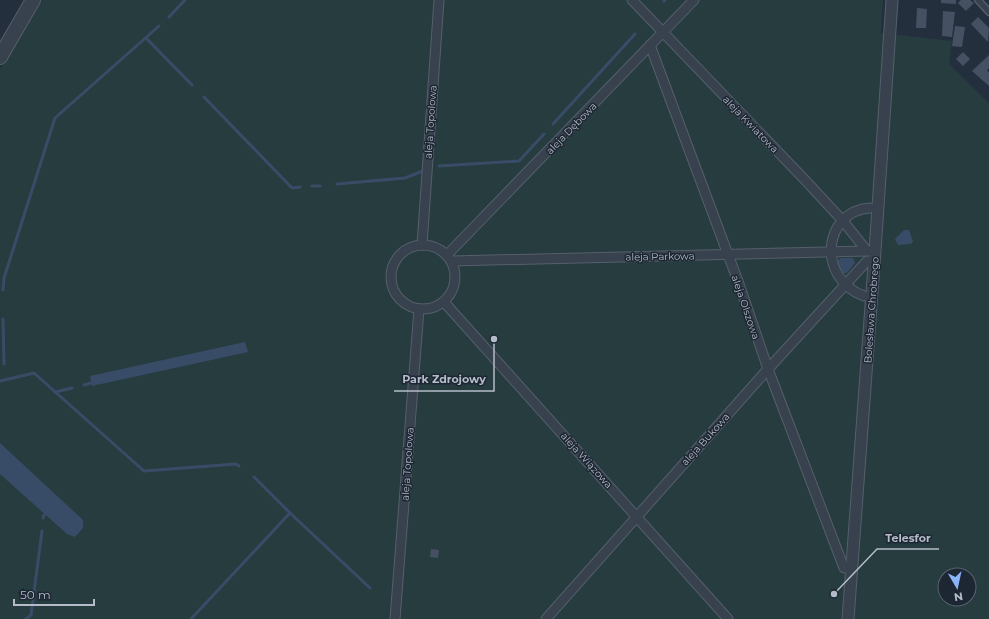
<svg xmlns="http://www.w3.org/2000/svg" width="989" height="619" font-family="Montserrat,sans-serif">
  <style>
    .green { fill: #263c3f; fill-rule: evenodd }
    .water { fill: #394c67 }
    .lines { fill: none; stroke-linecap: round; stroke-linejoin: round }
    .stream { stroke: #394c67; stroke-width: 3 }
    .building { fill: #455162 }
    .service-casing { stroke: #565f6c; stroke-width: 8 }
    .pedestrian-casing { stroke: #565f6c; stroke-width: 11 }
    .minor-casing { stroke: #565f6c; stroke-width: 13 }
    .tertiary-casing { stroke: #565f6c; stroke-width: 16 }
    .service { stroke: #38414e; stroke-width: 5.5 }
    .pedestrian { stroke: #38414e; stroke-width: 9 }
    .minor { stroke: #38414e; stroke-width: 11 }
    .tertiary { stroke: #38414e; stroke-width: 14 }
    .labels { text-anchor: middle; stroke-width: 3; stroke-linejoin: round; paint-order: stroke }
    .street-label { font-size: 10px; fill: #b4bcc9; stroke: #1d2633 }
    .leader { fill: none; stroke: #b4bcc9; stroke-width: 1.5 }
    .callout-dot { fill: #b4bcc9; stroke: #1d2633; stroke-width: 1.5 }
    .callout-label { font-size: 11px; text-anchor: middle; font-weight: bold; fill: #b4bcc9; stroke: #1d2633; stroke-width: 3; stroke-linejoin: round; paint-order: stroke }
  </style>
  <rect width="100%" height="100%" fill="#242f3e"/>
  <path class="green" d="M41 0H883L881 33 952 41 949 64 989 103V619H0V69ZM945 575H969V599H945Z"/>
  <g class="water">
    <polygon points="904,230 909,230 913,241 911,244 898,245 895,239"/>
    <polygon points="840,258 853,258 855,263 847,273 843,273 837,262"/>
    <polygon points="245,342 248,352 92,386 90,376"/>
    <polygon points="0,443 83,520 83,528 75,537 67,534 0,474"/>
  </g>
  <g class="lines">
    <g class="stream">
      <polyline points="664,1 665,0"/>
      <polyline points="169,17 185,0"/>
      <polyline points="146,38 192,85"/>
      <polyline points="204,97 292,188 300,187"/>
      <polyline points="553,124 635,34"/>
      <polyline points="439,166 519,161 544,134"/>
      <polyline points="337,184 405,178 423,171"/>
      <polyline points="312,186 320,186"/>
      <polyline points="3,290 4,278 55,118 159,26"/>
      <polyline points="3,319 4,364"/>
      <polyline points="0,381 34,373 144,471 236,464 239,466"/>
      <polyline points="84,385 91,383"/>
      <polyline points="55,392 72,388"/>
      <polyline points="290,513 370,588"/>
      <polyline points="43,518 44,515"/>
      <polyline points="26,619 31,615 42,531"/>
      <polyline points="191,619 290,513 254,477"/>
    </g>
  </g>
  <g class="building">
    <polygon points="941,0 956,0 956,4 941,3"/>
    <polygon points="961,0 970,0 974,3 966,11 958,3"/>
    <polygon points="917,8 927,9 926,28 916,28"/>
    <polygon points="943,11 955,12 952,37 942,36"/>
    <polygon points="978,17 989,28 988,42 971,24"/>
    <polygon points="955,26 965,27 962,47 952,46"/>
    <polygon points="963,52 970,59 963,66 956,59"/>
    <polygon points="989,55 989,68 987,70 989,73 989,86 972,71"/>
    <polygon points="431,549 439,550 438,558 430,557"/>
  </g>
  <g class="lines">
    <g class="service-casing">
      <polyline id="service" points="978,0 989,12"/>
    </g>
    <g class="pedestrian-casing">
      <g id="pedestrian">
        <polyline points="632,0 805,180 843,221 867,251"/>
        <polyline points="650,45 739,284 768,369 844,568"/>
        <circle cx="423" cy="277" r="32"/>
        <polyline points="422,245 439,0"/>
        <polyline points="447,255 694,0"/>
        <polyline points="452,261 867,251"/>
        <path d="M864 296C816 278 823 211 870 208"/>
        <polyline points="444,302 728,619"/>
        <polyline points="395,619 419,309"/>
        <polyline points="546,619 768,369 867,261"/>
      </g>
    </g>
    <g class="minor-casing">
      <polyline id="minor" points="848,619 875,251 892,0"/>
    </g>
    <g class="tertiary-casing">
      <polyline id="tertiary" points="0,57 33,0"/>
    </g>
    <use href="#service" class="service"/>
    <use href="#pedestrian" class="pedestrian"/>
    <use href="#minor" class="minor"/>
    <use href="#tertiary" class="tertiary"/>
  </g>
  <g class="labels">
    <g class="street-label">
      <text transform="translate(430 122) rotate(-86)" y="4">aleja Topolowa</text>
      <text transform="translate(751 124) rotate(46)" y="4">aleja Kwiatowa</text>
      <text transform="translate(571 128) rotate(-46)" y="4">aleja Dębowa</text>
      <text transform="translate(660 256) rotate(-1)" y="4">aleja Parkowa</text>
      <text transform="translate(746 307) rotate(71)" y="4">aleja Olszowa</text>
      <text transform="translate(871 310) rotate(-86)" y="4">Bolesława Chrobrego</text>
      <text transform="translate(705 439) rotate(-48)" y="4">aleja Bukowa</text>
      <text transform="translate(587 460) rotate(48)" y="4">aleja Wiązowa</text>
      <text transform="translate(407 464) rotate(-86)" y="4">aleja Topolowa</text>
    </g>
  </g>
  <path class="leader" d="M494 339L494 391H394M834 594L877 549H939"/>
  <g class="callout-dot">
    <circle cx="494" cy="339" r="4"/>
    <circle cx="834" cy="594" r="4"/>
  </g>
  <g class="callout-label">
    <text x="444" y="383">Park Zdrojowy</text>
    <text x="908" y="542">Telesfor</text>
  </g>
  <g transform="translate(957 587) rotate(171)"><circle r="19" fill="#1d2633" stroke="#59626f"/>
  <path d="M0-3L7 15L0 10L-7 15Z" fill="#8ab4f8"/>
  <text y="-6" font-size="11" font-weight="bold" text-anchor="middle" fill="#b4bcc9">N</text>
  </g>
  <path d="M14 599v6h80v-6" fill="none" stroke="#b4bcc9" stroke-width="2"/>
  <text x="20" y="599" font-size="12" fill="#b4bcc9" stroke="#1d2633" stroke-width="3" paint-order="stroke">50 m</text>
</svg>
